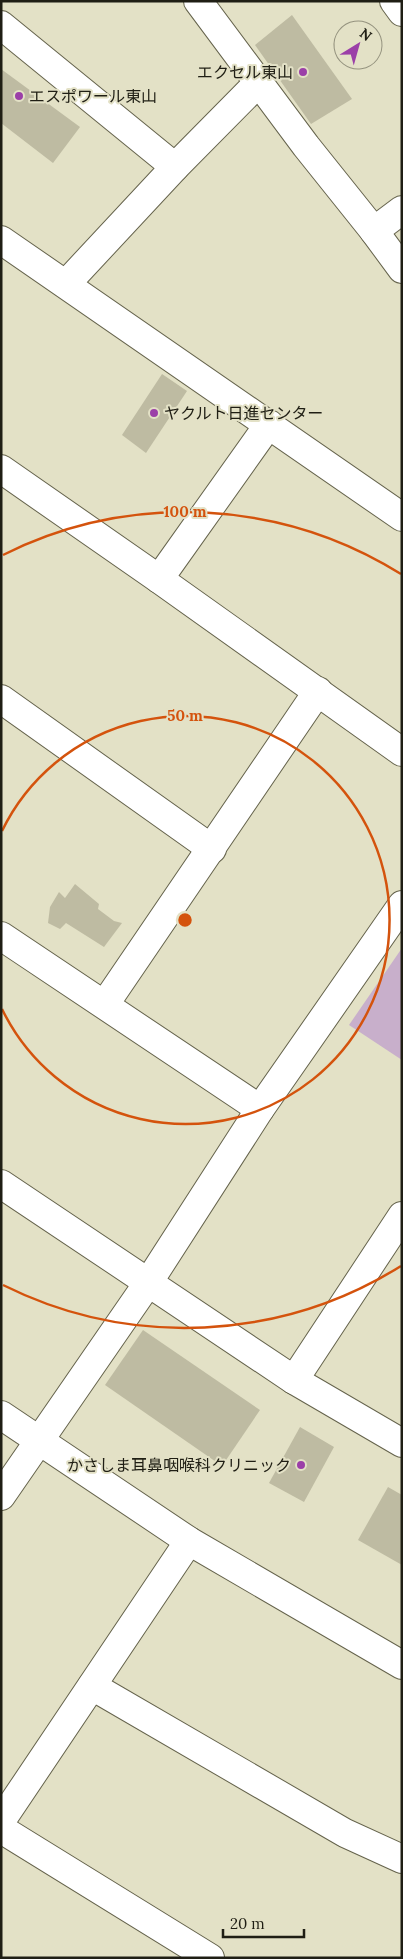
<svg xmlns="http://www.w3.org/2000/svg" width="403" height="1959" font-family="Lora,'Noto Sans JP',serif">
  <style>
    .green { fill: #c8afcb }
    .building { fill: #bebba2 }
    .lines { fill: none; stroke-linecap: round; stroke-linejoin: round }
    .street-casing { stroke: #65634c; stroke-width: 30 }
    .secondary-casing { stroke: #65634c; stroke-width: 30 }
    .street { stroke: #fff; stroke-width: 28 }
    .secondary { stroke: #fff; stroke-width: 28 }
    .ring { fill: none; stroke: #d4530d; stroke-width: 2.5 }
    .poi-dot { fill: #9b3fa8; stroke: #e3e1c6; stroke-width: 2 }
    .labels { text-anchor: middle; stroke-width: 4; stroke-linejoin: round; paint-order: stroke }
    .poi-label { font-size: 16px; fill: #1f1e14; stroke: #e3e1c6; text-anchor: end }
    .centre { fill: #d4530d; stroke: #e3e1c6; stroke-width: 2.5 }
    .ring-label { font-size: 15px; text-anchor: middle; font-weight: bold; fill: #d4530d; stroke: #e3e1c6; stroke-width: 4; stroke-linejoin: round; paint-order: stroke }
  </style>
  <rect width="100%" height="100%" fill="#e3e1c6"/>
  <polygon class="green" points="402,948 402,1060 349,1025"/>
  <g class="building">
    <polygon points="292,15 352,99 311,124 255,45"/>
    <polygon points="1,69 80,127 53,163 1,123"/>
    <polygon points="162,374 187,391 146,453 122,435"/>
    <polygon points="75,884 99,904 98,909 114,921 122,923 104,947 66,923 60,929 48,923 50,907 59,892 65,898"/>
    <polygon points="143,1330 260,1410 222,1466 105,1385"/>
    <polygon points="300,1427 334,1447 304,1502 269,1483"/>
    <polygon points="388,1487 402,1495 402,1565 358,1540"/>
  </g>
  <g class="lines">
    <g class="street-casing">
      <g id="street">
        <polyline points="198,1 306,146 374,231 402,269"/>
        <polyline points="394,1 402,12"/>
        <polyline points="1,25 175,167"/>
        <polyline points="374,231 402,210"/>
        <polyline points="66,284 175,167 258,83"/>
        <polyline points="1,469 159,579 402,752"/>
        <polyline points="159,579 269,424"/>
        <polyline points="1,699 212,849"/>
        <polyline points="1,936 260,1109"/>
        <polyline points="105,1004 318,691"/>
        <polyline points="294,1380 402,1216"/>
        <polyline points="1,1415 189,1541 402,1665"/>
        <polyline points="1,1496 148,1283 260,1109 402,905"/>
        <polyline points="92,1686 345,1833 402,1859"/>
        <polyline points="1,1821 189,1541"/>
        <polyline points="1,1829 210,1958"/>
      </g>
    </g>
    <g class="secondary-casing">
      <g id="secondary">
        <polyline points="1,240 402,517"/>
        <polyline points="1,1184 294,1380 402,1443"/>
      </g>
    </g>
    <use href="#street" class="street"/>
    <use href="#secondary" class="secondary"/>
  </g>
  <g class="ring">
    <path d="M2 831A204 204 0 1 1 2 1009"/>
    <path d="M401 1266A408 408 0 0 1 3 1285M3 555A408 408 0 0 1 401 574"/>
  </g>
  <g class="poi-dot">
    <circle cx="303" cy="72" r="5"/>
    <circle cx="19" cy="96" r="5"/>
    <circle cx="154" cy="413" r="5"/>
    <circle cx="301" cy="1465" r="5"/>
  </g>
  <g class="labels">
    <g class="poi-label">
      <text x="293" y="78">エクセル東山</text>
      <text x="29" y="102" text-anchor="start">エスポワール東山</text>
      <text x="164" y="419" text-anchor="start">ヤクルト日進センター</text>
      <text x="291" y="1471">かさしま耳鼻咽喉科クリニック</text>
    </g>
  </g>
  <circle cx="185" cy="920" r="8" class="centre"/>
  <g class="ring-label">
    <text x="185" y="517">100 m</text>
    <text x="185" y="721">50 m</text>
  </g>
  <rect width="403" height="1959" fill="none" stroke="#1f1e14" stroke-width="5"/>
  <g transform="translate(358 45) rotate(37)"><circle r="24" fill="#e3e1c6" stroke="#95937f"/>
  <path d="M0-4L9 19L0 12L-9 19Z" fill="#9b3fa8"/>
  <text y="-8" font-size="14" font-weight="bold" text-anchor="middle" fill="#1f1e14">N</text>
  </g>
  <path d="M223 1929v8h81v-8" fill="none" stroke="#1f1e14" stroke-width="2.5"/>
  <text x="230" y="1929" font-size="15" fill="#1f1e14" stroke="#e3e1c6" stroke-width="4" paint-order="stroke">20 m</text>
</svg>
